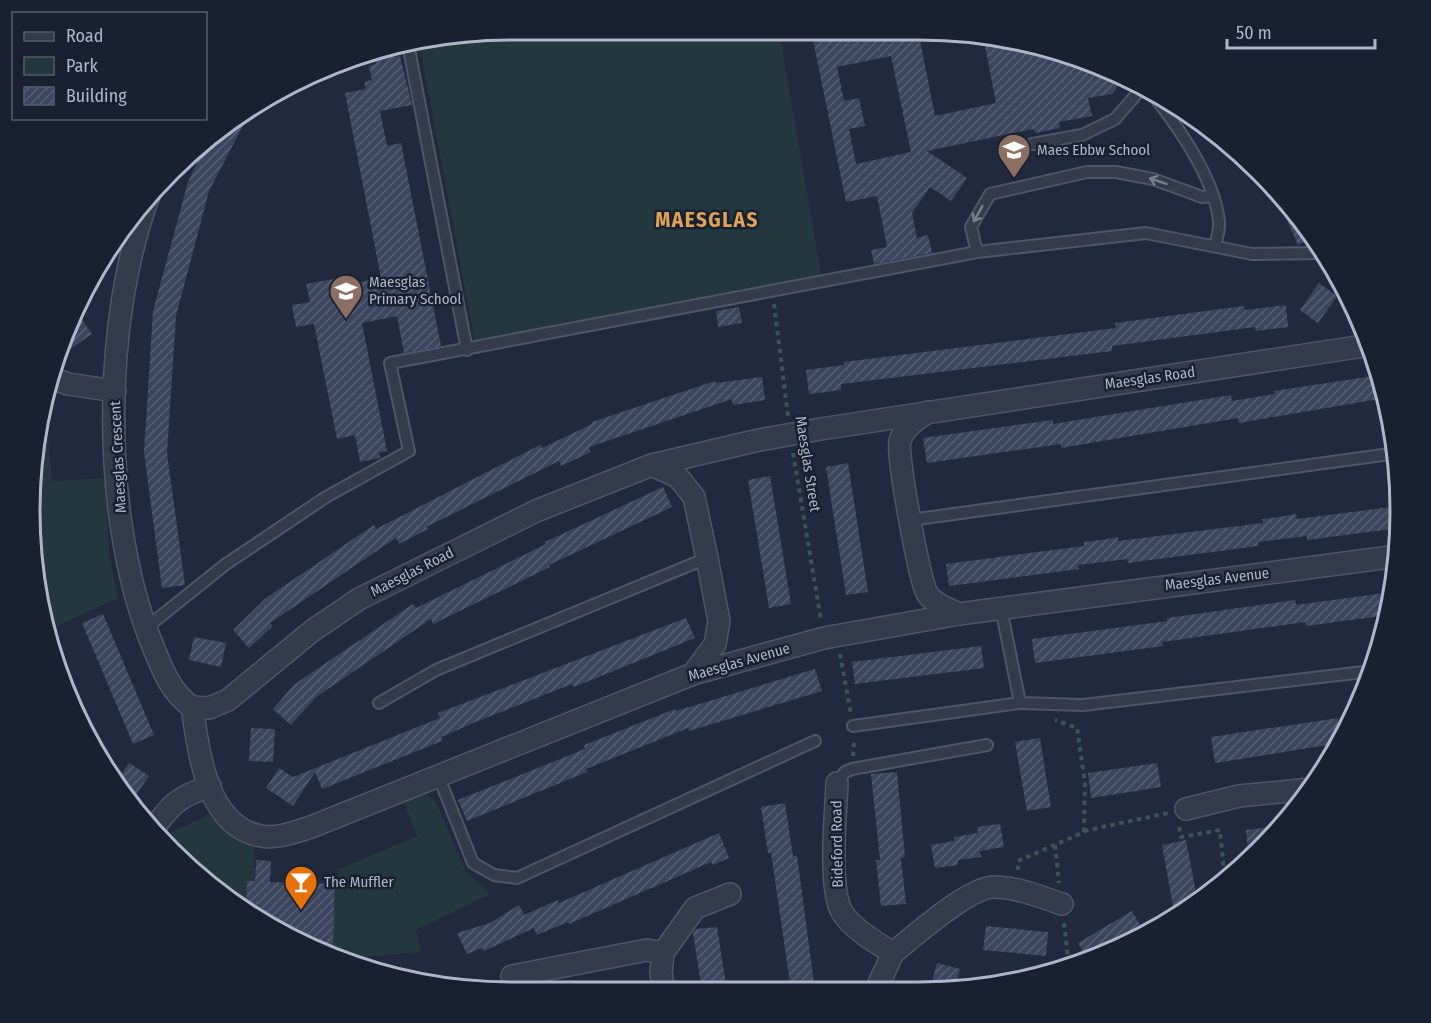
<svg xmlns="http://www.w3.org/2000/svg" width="1431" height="1023" font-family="'Fira Sans Condensed',sans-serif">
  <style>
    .green { fill: #22373e }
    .building { fill: url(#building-hatch); fill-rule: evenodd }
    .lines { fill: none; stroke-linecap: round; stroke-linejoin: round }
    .service-casing { stroke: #4f5668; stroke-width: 14 }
    .minor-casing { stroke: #4f5668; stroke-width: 24 }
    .path { stroke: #3d5359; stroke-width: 4; stroke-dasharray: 4.5 4.5; stroke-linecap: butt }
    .service { stroke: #343b4d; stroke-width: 10 }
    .minor { stroke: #343b4d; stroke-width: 21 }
    .oneway { stroke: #787f91 }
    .labels { text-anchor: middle; stroke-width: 5; stroke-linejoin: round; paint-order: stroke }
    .poi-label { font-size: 15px; fill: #afb6c9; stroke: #192032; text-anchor: start }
    .street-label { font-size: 15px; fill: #afb6c9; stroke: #192032 }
    .district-label { font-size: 21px; font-weight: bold; letter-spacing: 1.5px; fill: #e0a354; stroke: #192032 }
    .rim { fill: none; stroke: #afb6c9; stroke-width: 3 }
  </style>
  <defs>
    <pattern id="building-hatch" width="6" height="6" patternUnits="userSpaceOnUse" patternTransform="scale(1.5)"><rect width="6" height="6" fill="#3b455e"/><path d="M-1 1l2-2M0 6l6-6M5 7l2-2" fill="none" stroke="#555e74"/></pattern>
  </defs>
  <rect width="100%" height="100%" fill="#20293d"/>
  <g class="green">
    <polygon points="512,30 779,30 823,285 475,344 419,42"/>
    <polygon points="46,409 52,481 106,478 109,553 118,598 49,630 34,575 34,448"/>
    <polygon points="57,661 84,723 67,696"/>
    <polygon points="427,795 436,802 466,872 490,894 416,930 421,952 341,959 305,946 333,947 335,884 339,869 417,836 403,801"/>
    <polygon points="209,815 254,848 255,881 246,911 219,894 164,843 172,832"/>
  </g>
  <g class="building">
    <path d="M811 30H918L935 116 996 103 983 36 1014 39 1122 80 1112 94 1088 98 1092 116 1059 122 1060 128 1036 133 1033 129 927 151 967 178 951 201 930 187 912 213 917 238 928 235 932 253 874 264 871 250 887 247 877 196 846 202ZM891 56 911 152 856 164 849 129 865 126 859 98 844 101 837 67Z"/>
    <polygon points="390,47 393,57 400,56 412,105 380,111 387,146 401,143 441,346 404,353 397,316 362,323 387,451 379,453 380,458 360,462 355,435 337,439 314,324 296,327 292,305 310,302 306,284 334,279 335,287 381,278 345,93 366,89 364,82 372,80 369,66 376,64 374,52"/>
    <polygon points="252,108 209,191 176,316 167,453 185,585 162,588 144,452 153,311 188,182 206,144"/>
    <polygon points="1286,200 1307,230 1313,238 1298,245 1280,204"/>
    <polygon points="1319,283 1337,296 1318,323 1300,310"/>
    <polygon points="1286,305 1288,327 1256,331 1255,327 1112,346 1112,351 841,384 841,390 809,394 806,370 844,365 844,362 1116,328 1115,323 1244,306 1245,310"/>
    <polygon points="739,307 742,323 718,327 716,311"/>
    <polygon points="76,311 92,334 63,354 70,331"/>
    <polygon points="1380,375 1385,398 1239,423 1238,418 1061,448 1061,444 927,463 923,438 1053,420 1053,424 1231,395 1232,401 1275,394 1274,391"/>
    <polygon points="762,377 765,400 733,405 732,399 589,447 591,452 561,466 559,461 426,527 428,529 399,544 396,538 270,623 273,626 249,648 233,630 266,598 374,525 376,529 540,445 542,448 592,424 592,422 715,381 716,383"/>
    <polygon points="848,463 868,592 846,595 826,467"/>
    <polygon points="770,476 791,604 769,608 748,480"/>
    <polygon points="663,487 672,507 549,565 550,567 433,624 431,619 316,697 291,725 273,709 295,684 413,604 416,608 546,544 545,542"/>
    <polygon points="1399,506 1399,528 1307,540 1307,536 1258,542 1258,546 1128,563 1127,559 1104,562 1078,565 1079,569 949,586 946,564 1084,546 1084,542 1101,540 1118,537 1118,541 1263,523 1262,519 1279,517 1296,514 1297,519"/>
    <polygon points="1392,592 1388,615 1306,626 1305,622 1162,642 1163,646 1035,663 1032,639 1167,621 1167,618 1295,600 1296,605"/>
    <polygon points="103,614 154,735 133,744 82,623"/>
    <polygon points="686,618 695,638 574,687 572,684 478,721 441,737 442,741 322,789 315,772 293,806 266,788 279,768 293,777 440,718 438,713"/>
    <polygon points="194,637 226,643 221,667 189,660"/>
    <polygon points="981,646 984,668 855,684 852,662"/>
    <polygon points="815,669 822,691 689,731 688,728 586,769 587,772 467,821 458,800 585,749 584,745 675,709 676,711"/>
    <polygon points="1338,718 1340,743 1215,763 1211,737"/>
    <polygon points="251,728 275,729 273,762 249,761"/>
    <polygon points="1040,738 1051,807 1027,811 1015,742"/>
    <polygon points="129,763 149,776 132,801 118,779"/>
    <polygon points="1157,763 1161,787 1091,798 1088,773"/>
    <polygon points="897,772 905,857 901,858 906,904 881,906 876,860 880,860 871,774"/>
    <polygon points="785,803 793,856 797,856 815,990 791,990 771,853 768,853 761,807"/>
    <polygon points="1000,824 1004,847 980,851 981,857 958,860 958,865 935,868 931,845 954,841 954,837 978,833 977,827"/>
    <polygon points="1282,826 1249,860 1246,830"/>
    <polygon points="719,833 729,858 713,865 711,862 569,924 568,922 537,935 534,928 484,951 482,948 467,954 457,933 490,923 519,905 524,915 558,900 559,903"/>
    <polygon points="1186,840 1197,898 1174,912 1162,845"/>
    <polygon points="256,860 271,861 270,882 335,884 333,947 299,943 246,911 247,881 255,881"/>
    <polygon points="1132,911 1144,932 1101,957 1088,961 1078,943"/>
    <polygon points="986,926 1048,932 1046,956 983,950"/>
    <polygon points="717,927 727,990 702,991 693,933 696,929"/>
    <polygon points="937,963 960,969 954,989 930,989"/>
  </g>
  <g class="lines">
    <g class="service-casing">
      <g id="service">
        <polyline points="408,44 467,350"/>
        <path d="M1150 91C1177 125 1215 178 1219 222 1220 229 1217 238 1215 245"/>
        <polyline points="1032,144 1082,135 1115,119 1142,88"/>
        <polyline points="977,252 971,227 990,194 1087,172 1116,172 1153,179 1202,197 1213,196"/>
        <polyline points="910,520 1397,453"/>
        <polyline points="1001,608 1020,703 1083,705 1372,671"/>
        <polyline points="146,628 226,564 326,497 409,451 390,363 977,252 1146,233 1252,254 1324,253"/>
        <polyline points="379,703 436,670 707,558"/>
        <polyline points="853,726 1020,703"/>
        <polyline points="438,775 473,863 494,875 517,878 815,741"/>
        <polyline points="837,783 845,772 852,769 987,745"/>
        <polyline points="438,985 458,985 466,990"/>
      </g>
    </g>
    <g class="minor-casing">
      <g id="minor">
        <path d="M150 193C102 318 101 514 150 639 161 665 168 690 192 707"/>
        <polyline points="55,379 68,384 115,391"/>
        <path d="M928 412C916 420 904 427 900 441 896 454 919 575 926 591 931 603 947 608 959 614"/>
        <polyline points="652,465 678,477 694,497 707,558 719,621 715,644 693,674"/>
        <path d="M192 707C199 752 206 826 261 836 277 839 295 832 311 827L693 674 824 638 959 614 1398 556"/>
        <polyline points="192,707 209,708 228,700 312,631 359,599 536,511 652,465 759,440 821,429 1370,345"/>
        <path d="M837 783C836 814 828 887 842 912 851 928 878 944 893 953L876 990"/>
        <polyline points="1186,809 1239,796 1311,789"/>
        <path d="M152 831C171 804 178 797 210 786"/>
        <polyline points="663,953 695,908 730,894"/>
        <path d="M893 953C914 936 969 887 994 887 1017 887 1041 897 1062 904"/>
        <polyline points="512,976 647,950 663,953 661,973 664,991"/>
      </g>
    </g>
    <g class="path">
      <polyline points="774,304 788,416"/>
      <polyline points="793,453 821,620"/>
      <polyline points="840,654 851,714"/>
      <polyline points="853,756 854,740"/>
      <polyline points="1179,827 1181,837 1220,830 1225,881"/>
      <polyline points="1084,831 1168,813"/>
      <polyline points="1055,845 1059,883"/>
      <polyline points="1018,870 1018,861 1084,832 1085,783 1077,728 1055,720"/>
      <polyline points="1064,923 1069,966"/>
    </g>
    <use href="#service" class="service"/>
    <use href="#minor" class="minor"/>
  </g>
  <defs><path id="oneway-shaft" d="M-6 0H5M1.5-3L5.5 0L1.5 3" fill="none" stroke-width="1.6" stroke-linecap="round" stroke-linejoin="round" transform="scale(1.5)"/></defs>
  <g class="oneway">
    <use href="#oneway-shaft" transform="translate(1158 181) rotate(-162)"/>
    <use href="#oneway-shaft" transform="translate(978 214) rotate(119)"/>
  </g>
  <defs>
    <g id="school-pin" transform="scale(1.725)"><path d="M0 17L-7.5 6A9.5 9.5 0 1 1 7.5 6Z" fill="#8d6e63" stroke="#192032"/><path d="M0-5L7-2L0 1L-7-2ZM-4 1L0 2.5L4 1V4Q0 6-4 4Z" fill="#fff"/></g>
    <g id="bar-pin" transform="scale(1.725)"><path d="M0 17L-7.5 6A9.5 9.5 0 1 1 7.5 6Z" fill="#e8710a" stroke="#192032"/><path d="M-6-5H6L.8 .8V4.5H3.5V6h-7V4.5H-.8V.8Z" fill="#fff"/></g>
  </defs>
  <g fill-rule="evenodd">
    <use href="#school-pin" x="1014" y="150"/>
    <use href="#school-pin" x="346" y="291"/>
    <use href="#bar-pin" x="301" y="882"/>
  </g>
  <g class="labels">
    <g class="poi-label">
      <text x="1037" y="155">Maes Ebbw School</text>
      <text x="369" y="287">Maesglas<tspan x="369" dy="17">Primary School</tspan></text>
      <text x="324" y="887">The Muffler</text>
    </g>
    <g class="street-label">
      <text transform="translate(1150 378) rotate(-8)" y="5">Maesglas Road</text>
      <text transform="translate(118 457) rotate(-93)" y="5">Maesglas Crescent</text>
      <text transform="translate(808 464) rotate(81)" y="5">Maesglas Street</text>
      <text transform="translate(412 572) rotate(-27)" y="5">Maesglas Road</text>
      <text transform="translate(1217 579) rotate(-7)" y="5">Maesglas Avenue</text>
      <text transform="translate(739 662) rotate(-16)" y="5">Maesglas Avenue</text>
      <text transform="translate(837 844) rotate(-91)" y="5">Bideford Road</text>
    </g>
    <g class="district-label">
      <text x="707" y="227">MAESGLAS</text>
    </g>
  </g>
  <path d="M0 0H1431V1023H0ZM511 40H919A471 471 0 0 1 1390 511V511A471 471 0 0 1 919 982H511A471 471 0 0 1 40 511V511A471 471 0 0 1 511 40Z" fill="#192032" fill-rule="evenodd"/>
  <path class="rim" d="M511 40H919A471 471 0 0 1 1390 511V511A471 471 0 0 1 919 982H511A471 471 0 0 1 40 511V511A471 471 0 0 1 511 40Z"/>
  <rect x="12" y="12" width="195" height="108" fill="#192032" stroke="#555c6e" stroke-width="1.5"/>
  <rect x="24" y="32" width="30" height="9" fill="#343b4d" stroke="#555c6e" stroke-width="1.5"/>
  <text x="66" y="42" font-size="18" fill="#afb6c9">Road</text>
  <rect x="24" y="57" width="30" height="18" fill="#22373e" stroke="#555c6e" stroke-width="1.5"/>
  <text x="66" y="72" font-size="18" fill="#afb6c9">Park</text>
  <rect x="24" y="87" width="30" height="18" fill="url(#building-hatch)" stroke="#555c6e" stroke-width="1.5"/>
  <text x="66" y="102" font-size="18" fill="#afb6c9">Building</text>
  <path d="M1227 39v9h148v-9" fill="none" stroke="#afb6c9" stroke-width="3"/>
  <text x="1236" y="39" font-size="18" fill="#afb6c9" stroke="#192032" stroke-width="4.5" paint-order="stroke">50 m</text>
</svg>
